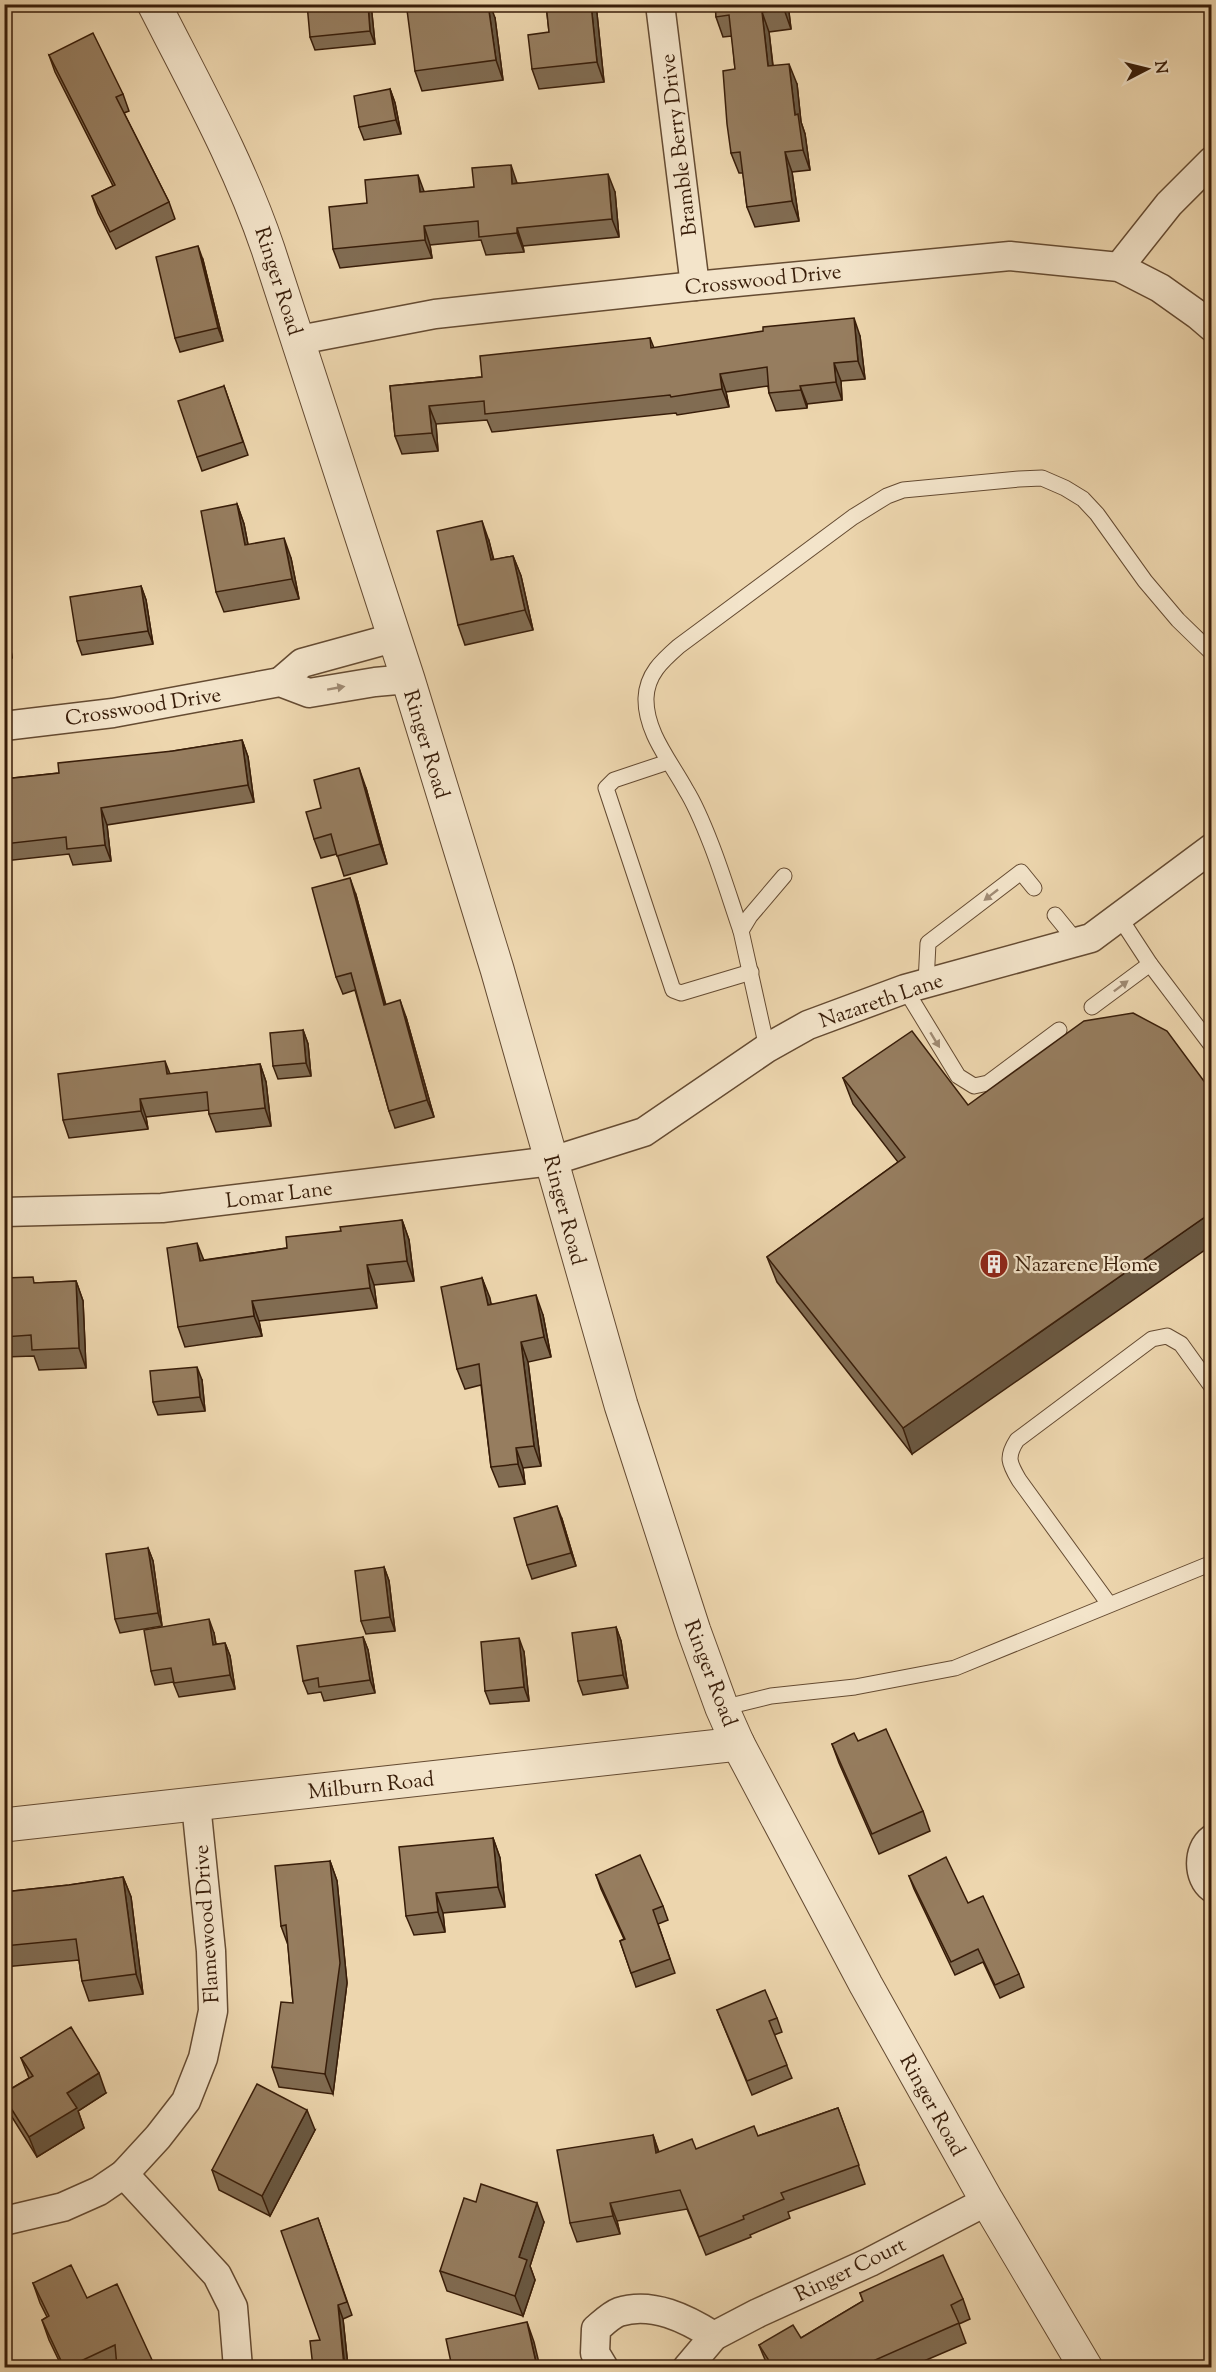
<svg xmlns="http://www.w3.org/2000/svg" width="1216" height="2372" font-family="'Sorts Mill Goudy',serif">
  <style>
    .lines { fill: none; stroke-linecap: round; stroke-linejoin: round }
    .service-casing { stroke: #654b32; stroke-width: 17 }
    .minor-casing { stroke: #654b32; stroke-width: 31 }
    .tertiary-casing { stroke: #654b32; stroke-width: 35 }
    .service { stroke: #f3e4ca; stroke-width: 15 }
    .minor { stroke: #f3e4ca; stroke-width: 28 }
    .tertiary { stroke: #f3e4ca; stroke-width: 33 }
    .wall { fill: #816c52; stroke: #381d09; stroke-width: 1.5 }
    .shaded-wall { fill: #695842; stroke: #381d09; stroke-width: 1.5 }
    .building { fill: #967d5f; stroke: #381d09; stroke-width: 1.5 }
    .oneway { fill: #9f8a73 }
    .labels { text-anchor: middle; stroke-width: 4.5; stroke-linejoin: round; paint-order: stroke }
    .street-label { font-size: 21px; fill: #381d09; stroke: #f3e4ca }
    .poi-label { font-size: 21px; fill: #381d09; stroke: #f3e4ca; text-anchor: start }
  </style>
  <rect width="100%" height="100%" fill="#edd6ae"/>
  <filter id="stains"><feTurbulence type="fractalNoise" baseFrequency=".00333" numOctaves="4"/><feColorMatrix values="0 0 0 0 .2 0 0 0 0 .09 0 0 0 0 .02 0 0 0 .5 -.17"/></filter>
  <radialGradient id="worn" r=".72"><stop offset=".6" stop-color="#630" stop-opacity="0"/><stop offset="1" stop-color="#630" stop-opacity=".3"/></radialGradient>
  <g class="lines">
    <g class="service-casing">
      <g id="service">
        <polyline points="668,762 614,780 606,788 673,990 681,993 751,972"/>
        <polyline points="1055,915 1077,942"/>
        <polyline points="1118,915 1150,964 1212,1046"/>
        <path d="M741 931C731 902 722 872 711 844 704 826 696 806 686 790 671 762 645 732 646 698 647 674 662 661 679 646L853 517 887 496 903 490 1019 479 1042 478 1065 488 1083 499 1097 514 1145 581 1178 620 1212 653"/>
        <polyline points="926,983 928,943 1021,872 1034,888"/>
        <polyline points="905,989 958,1076 974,1086 988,1083 1059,1030"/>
        <polyline points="1092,1007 1150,964"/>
        <polyline points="767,1048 741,931 750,916 784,876"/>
        <path d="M1109 1604 1019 1480C1009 1463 1006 1457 1017 1440L1152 1339 1167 1336 1181 1344 1212 1387"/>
        <polyline points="722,1708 771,1696 855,1687 955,1668 1212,1563"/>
      </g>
    </g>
    <g class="minor-casing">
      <g id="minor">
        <polyline points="660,4 695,286"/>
        <polyline points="1119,267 1169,204 1212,161"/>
        <polyline points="299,340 435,314 695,286 1010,256 1119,267 1160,288 1198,315 1212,327"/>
        <polyline points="280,682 302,663 393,638"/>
        <polyline points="4,726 113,713 280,682 309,693 375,682 408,679"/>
        <polyline points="4,1212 162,1208 552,1161 644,1132 767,1048 808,1025 905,989 1091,938 1212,848"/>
        <path d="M1212 1839C1197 1850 1198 1878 1212 1888"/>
        <polyline points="124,2174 217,2275 233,2307 238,2368"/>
        <polyline points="4,2221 63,2207 99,2191 124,2174 158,2137 186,2101 203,2058 213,2011 211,1951 196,1804"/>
        <path d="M604 2368 595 2353 596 2329C603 2323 611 2315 619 2312 652 2301 687 2319 714 2336"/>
        <polyline points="687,2368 714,2336 758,2313 870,2262 987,2201"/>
      </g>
    </g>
    <g class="tertiary-casing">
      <g id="tertiary">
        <path d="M154 4C195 85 239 163 268 249L408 679 497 969 621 1405 694 1631 722 1708 738 1744 866 1985 987 2201 1086 2368"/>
        <polyline points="4,1825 738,1744"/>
      </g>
    </g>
    <use href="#service" class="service"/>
    <use href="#minor" class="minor"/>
    <use href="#tertiary" class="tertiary"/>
  </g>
  <g class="wall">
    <polygon points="4,4 17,4 4,9"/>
    <polygon points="371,4 375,44 315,50 310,37"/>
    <polygon points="546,4 596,4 604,82 539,89 532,69 549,32"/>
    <polygon points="715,4 788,4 791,29 769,32 773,65 797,84 801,122 805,134 810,170 792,172 799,221 755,227 747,207 743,173 739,173 731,153 735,69 732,36 723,37 716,17"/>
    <polygon points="495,18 503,80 422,91 415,71"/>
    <polygon points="49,55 123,94 129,111 124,113 169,202 175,219 116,249 98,213 92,196 113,186 55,72"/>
    <polygon points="390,89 395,103 401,134 364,140 359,127"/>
    <polygon points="517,183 615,192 619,237 523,246 524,252 486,255 481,240 430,245 432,258 340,268 333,249 367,203 424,192"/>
    <polygon points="203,260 223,341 180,352 175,338"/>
    <polygon points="860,336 865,379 841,381 842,400 807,404 807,408 776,411 769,393 768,386 726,392 729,407 677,415 676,413 492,432 487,420 436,424 438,451 402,454 395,436 390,386 482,377 650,338 654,348"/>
    <polygon points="224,386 248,455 202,471 197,457"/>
    <polygon points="237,504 244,524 248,545 291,558 299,599 224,612 216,592"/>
    <polygon points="489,541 494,560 513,556 521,576 533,630 465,645 458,625"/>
    <polygon points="141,586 146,600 153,644 82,655 77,641"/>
    <polygon points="4,598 12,658 4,659"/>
    <polygon points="242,740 248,757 254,802 107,825 111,861 73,865 69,854 4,861 4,779 59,773 173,751"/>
    <polygon points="366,788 387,864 344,876 337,854 321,858 314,839 321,808"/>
    <polygon points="356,895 386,1005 406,1017 434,1117 395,1128 389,1111 355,990 343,994 336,977"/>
    <polygon points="303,1030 308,1044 311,1076 278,1079 273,1066"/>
    <polygon points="260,1064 266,1082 271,1126 216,1132 209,1114 209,1110 146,1117 148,1129 69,1138 63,1120 170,1074"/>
    <polygon points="843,1078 968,1105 912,1454 777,1282 767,1257 898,1162 853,1104"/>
    <polygon points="402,1220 409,1240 414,1281 374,1285 377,1308 259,1321 262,1336 185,1347 178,1327 204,1260 287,1248 341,1231"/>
    <polygon points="4,1278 36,1283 76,1281 83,1301 86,1368 39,1370 34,1356 4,1357"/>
    <polygon points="482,1278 491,1304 543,1315 551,1357 528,1362 541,1466 523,1468 525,1484 499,1487 491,1467 481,1385 465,1389 457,1369"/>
    <polygon points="202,1380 205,1411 158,1415 153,1402"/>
    <polygon points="562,1519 576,1566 532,1579 527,1565"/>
    <polygon points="148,1548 153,1561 162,1626 120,1633 115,1619"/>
    <polygon points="384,1567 389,1581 395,1631 366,1634 361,1621"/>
    <polygon points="616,1627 621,1641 628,1688 583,1695 578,1681"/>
    <polygon points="214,1633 216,1644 225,1643 230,1656 235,1689 179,1697 173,1682 155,1685 151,1671"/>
    <polygon points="363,1637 368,1650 375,1693 324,1701 321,1692 308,1694 303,1681"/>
    <polygon points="524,1652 529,1701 490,1704 485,1691"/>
    <polygon points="858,1741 923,1811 930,1831 879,1854 839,1763 832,1744"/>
    <polygon points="493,1838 500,1858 505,1907 443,1913 445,1932 414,1935 406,1916"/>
    <polygon points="330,1861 337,1881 347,1983 333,2094 279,2087 272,2067 293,2003 288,1945 281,1926"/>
    <polygon points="596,1875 663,1906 668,1920 658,1924 675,1973 636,1987 620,1941 624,1939 601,1889"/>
    <polygon points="909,1876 968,1903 1019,1974 1024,1987 1000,1998 983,1962 955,1975 914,1889"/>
    <polygon points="123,1877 131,1897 143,1994 89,2001 82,1981 79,1960 4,1967 4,1892 69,1885"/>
    <polygon points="717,2010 777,2018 782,2032 774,2035 792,2078 752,2095"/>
    <polygon points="21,2058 106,2093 78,2111 84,2128 37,2157 10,2114 4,2099 4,2093 29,2078"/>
    <polygon points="838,2108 865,2184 788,2212 790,2218 750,2235 751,2237 706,2255 687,2209 617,2221 620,2234 577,2242 570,2223 653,2135 659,2152 696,2149 758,2136"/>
    <polygon points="315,2130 270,2216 219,2190 212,2170"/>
    <polygon points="476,2202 544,2222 530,2266 535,2280 523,2316 447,2291 440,2271"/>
    <polygon points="318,2218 352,2315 343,2319 348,2366 313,2367 320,2340"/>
    <polygon points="33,2283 87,2298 153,2362 160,2361 162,2367 62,2367 49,2340 42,2320 47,2317 40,2303"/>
    <polygon points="860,2293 963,2299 970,2319 959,2324 966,2343 910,2367 768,2367 759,2345 801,2338 863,2301"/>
  </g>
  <g class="shaded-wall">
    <polygon points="368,4 371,4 375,44 370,31"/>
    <polygon points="488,4 490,4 495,18 503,80 496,60"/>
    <polygon points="591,4 596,4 604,82 597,62"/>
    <polygon points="783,4 788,4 791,29 784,9"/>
    <polygon points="762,12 769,32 775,86 768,66"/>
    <polygon points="789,64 797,84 801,122 805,134 810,170 803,150 795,115"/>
    <polygon points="390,89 395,103 401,134 396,120"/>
    <polygon points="785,152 792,172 799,221 792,201"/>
    <polygon points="511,165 517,183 512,184"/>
    <polygon points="608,174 615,192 619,237 612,219"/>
    <polygon points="418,175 425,194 420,192"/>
    <polygon points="424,226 430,245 432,258 425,240"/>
    <polygon points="517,228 523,246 524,252 517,233"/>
    <polygon points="198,246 203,260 223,341 218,328"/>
    <polygon points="854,318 860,336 865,379 858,361"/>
    <polygon points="834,363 841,381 842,400 836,382"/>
    <polygon points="720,374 726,392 729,407 722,389"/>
    <polygon points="800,386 807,404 807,408 801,390"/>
    <polygon points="429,406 436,424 438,451 432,433"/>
    <polygon points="237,504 244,524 252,565 245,545"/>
    <polygon points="482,521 489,541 498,580 491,560"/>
    <polygon points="284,538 291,558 299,599 292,579"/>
    <polygon points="513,556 521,576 533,630 525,610"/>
    <polygon points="141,586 146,600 153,644 148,631"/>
    <polygon points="4,598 5,600 12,658 5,639"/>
    <polygon points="242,740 248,757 254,802 248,785"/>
    <polygon points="359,768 366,788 387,864 380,844"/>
    <polygon points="101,808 107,825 111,861 105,845"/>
    <polygon points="350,878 356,895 390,1022 384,1005"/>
    <polygon points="400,1000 406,1017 434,1117 427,1100"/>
    <polygon points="303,1030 308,1044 311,1076 306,1063"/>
    <polygon points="165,1061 172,1079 167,1074"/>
    <polygon points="260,1064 266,1082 271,1126 265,1108"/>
    <polygon points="140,1099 146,1117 148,1129 141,1111"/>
    <polygon points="1212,1212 1212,1245 912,1454 903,1428"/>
    <polygon points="402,1220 409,1240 414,1281 407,1261"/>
    <polygon points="197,1243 205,1263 200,1261"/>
    <polygon points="367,1265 374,1285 377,1308 370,1288"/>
    <polygon points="482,1278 490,1298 495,1325 488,1305"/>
    <polygon points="76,1281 83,1301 86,1368 79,1348"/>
    <polygon points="536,1295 543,1315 551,1357 544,1337"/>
    <polygon points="252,1301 259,1321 262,1336 254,1316"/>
    <polygon points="521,1342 528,1362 541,1466 534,1446"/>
    <polygon points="197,1367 202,1380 205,1411 200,1397"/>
    <polygon points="516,1448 523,1468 525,1484 518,1464"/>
    <polygon points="557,1506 562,1519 576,1566 571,1553"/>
    <polygon points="148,1548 153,1561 162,1626 158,1613"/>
    <polygon points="384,1567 389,1581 395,1631 390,1617"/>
    <polygon points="209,1619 214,1633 218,1658 213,1645"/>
    <polygon points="616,1627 621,1641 628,1688 623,1675"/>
    <polygon points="363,1637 368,1650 375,1693 370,1680"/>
    <polygon points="519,1638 524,1652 529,1701 524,1687"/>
    <polygon points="225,1643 230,1656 235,1689 230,1675"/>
    <polygon points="493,1838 500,1858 505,1907 498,1887"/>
    <polygon points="330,1861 337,1881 347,1983 333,2094 325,2074"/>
    <polygon points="123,1877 131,1897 143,1994 136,1974"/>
    <polygon points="436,1893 443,1913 445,1932 438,1912"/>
    <polygon points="99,2073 106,2093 78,2111 84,2128 37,2157 29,2137 67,2093"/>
    <polygon points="307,2110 315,2130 270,2216 262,2196"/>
    <polygon points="653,2135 659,2154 656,2153"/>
    <polygon points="537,2203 544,2222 530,2266 535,2280 523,2316 515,2296 519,2257"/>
    <polygon points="610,2203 617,2221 620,2234 613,2216"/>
    <polygon points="338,2305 343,2319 348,2367 345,2367"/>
    <polygon points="527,2322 534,2342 540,2367 537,2367"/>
  </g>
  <g class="building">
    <polygon points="307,4 368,4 370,31 310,37"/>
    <polygon points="441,4 488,4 496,60 415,71 407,10"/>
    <polygon points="546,4 591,4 597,62 532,69 528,35 549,32"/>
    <polygon points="715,4 783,4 784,9 762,12 768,66 789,64 795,115 798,114 803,150 785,152 792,201 747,207 740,152 731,153 727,124 723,71 735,69 729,15 716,17"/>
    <polygon points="93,33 123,94 116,97 169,202 110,232 92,196 115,185 49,55"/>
    <polygon points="390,89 396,120 359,127 354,96"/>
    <polygon points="511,165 512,184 608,174 612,219 517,228 517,233 479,237 478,221 424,226 425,240 333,249 329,207 367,203 365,180 418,175 420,192 474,187 472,168"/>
    <polygon points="198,246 218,328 175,338 156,257"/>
    <polygon points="854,318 858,361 834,363 836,382 800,386 801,390 769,393 767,367 720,374 722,389 671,397 670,395 485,414 484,401 429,406 432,433 395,436 390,386 482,377 480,356 650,338 651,348 763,331 763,327"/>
    <polygon points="224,386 243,442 197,457 178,401"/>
    <polygon points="237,504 245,545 284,538 292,579 216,592 201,511"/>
    <polygon points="482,521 491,560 513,556 525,610 458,625 437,531"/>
    <polygon points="141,586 148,631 77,641 70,597"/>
    <polygon points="242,740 248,785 101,808 105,845 67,849 66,837 4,844 4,779 59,773 58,763 173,751"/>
    <polygon points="359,768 380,844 337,856 331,834 314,839 306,812 321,808 314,780"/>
    <polygon points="350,878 384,1005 400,1000 427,1100 389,1111 351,973 336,977 312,888"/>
    <polygon points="1133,1013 1167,1031 1212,1092 1212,1212 903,1428 767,1257 905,1157 843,1078 912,1031 968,1105 1084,1021"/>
    <polygon points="303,1030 306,1063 273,1066 270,1033"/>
    <polygon points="165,1061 167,1074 260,1064 265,1108 209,1114 207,1092 140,1099 141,1111 63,1120 58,1074"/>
    <polygon points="402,1220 407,1261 367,1265 370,1288 252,1301 254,1316 178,1327 167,1248 197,1243 200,1261 287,1248 286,1237 341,1231 340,1227"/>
    <polygon points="33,1277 34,1283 76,1281 79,1348 32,1350 31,1335 4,1337 4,1278"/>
    <polygon points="482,1278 488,1305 536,1295 544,1337 521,1342 534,1446 516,1448 518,1464 491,1467 479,1364 457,1369 441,1287"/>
    <polygon points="197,1367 200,1397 153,1402 150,1371"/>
    <polygon points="557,1506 571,1553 527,1565 514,1518"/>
    <polygon points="148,1548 158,1613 115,1619 106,1554"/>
    <polygon points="384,1567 390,1617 361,1621 355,1571"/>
    <polygon points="209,1619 213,1645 225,1643 230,1675 174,1683 171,1668 151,1671 144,1630"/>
    <polygon points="616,1627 623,1675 578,1681 572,1633"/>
    <polygon points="363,1637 370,1680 319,1687 318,1678 303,1681 297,1646"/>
    <polygon points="519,1638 524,1687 485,1691 481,1642"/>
    <polygon points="886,1729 923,1811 872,1834 832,1744 854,1733 858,1741"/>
    <polygon points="493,1838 498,1887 436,1893 438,1912 406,1916 399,1847"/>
    <polygon points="640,1855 663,1906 653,1910 670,1959 631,1973 620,1941 625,1939 596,1875"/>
    <polygon points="946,1857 968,1903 983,1896 1019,1974 995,1985 978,1949 951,1962 909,1876"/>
    <polygon points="330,1861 340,1963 325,2074 272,2067 281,2002 293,2003 286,1925 281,1926 275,1866"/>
    <polygon points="123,1877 136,1974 82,1981 76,1939 4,1946 4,1892 69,1885"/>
    <polygon points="765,1990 777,2018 769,2021 787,2065 747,2081 717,2010"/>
    <polygon points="71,2027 99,2073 67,2093 77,2108 29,2137 4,2097 4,2093 33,2076 21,2058"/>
    <polygon points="257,2084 307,2110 262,2196 212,2170"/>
    <polygon points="838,2108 859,2165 781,2193 784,2199 743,2216 744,2219 699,2237 680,2190 610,2203 613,2216 570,2223 557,2150 653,2135 656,2153 692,2139 696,2149 754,2126 758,2136"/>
    <polygon points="481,2184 537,2203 519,2257 527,2260 515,2296 440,2271 464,2198 476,2202"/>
    <polygon points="318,2218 347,2302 338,2305 344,2366 352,2365 352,2367 313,2367 310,2341 320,2340 281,2231"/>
    <polygon points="943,2255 963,2299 951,2305 959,2323 875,2360 880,2367 773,2367 759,2345 793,2325 801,2338 863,2301 860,2293"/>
    <polygon points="71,2265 87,2298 117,2284 153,2362 160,2361 160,2367 117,2367 115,2345 68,2367 64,2367 42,2320 49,2316 33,2283"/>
    <polygon points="527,2322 537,2367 452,2367 446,2339"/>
  </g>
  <defs><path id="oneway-solid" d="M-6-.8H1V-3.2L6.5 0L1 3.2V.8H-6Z" transform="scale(1.5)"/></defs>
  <g class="oneway">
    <use href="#oneway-solid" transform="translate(336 688) rotate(-10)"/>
    <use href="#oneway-solid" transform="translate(991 895) rotate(142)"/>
    <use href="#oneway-solid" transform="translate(1121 986) rotate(-37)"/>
    <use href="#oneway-solid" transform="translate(935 1040) rotate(59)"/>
  </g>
  <defs>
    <g id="building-disc" transform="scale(1.5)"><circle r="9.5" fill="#8f2418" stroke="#f3e4ca"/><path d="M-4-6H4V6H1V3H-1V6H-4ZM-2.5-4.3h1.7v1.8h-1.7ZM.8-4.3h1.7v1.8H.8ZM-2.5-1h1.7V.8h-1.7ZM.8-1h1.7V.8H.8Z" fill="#fff"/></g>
  </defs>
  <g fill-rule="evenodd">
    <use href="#building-disc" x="994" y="1264"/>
  </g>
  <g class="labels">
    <g class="street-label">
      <text transform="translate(678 145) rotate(-97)" y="7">Bramble Berry Drive</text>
      <text transform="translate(763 279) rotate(-6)" y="7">Crosswood Drive</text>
      <text transform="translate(279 281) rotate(72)" y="7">Ringer Road</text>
      <text transform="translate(143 706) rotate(-9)" y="7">Crosswood Drive</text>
      <text transform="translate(427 744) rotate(73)" y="7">Ringer Road</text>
      <text transform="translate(881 1000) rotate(-19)" y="7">Nazareth Lane</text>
      <text transform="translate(279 1194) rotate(-7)" y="7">Lomar Lane</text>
      <text transform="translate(565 1210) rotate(75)" y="7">Ringer Road</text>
      <text transform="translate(711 1673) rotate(69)" y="7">Ringer Road</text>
      <text transform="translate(371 1785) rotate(-6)" y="7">Milburn Road</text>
      <text transform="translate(206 1924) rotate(-94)" y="7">Flamewood Drive</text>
      <text transform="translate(933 2105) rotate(61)" y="7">Ringer Road</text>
      <text transform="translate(850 2269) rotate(-26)" y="7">Ringer Court</text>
    </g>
    <g class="poi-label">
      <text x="1015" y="1271">Nazarene Home</text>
    </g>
  </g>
  <rect width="1216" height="2372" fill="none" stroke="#edd6ae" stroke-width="24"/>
  <rect x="6" y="6" width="1204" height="2360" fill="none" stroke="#381d09" stroke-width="3"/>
  <rect x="12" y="12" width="1192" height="2348" fill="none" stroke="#381d09" stroke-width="1.5"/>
  <g transform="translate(1147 69) rotate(83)" stroke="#f3e4ca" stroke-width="4.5" paint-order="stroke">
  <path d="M0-4.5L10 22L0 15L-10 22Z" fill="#381d09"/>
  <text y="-9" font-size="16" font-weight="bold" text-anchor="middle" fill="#381d09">N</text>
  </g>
  <rect width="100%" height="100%" filter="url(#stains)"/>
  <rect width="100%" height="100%" fill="url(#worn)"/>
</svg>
